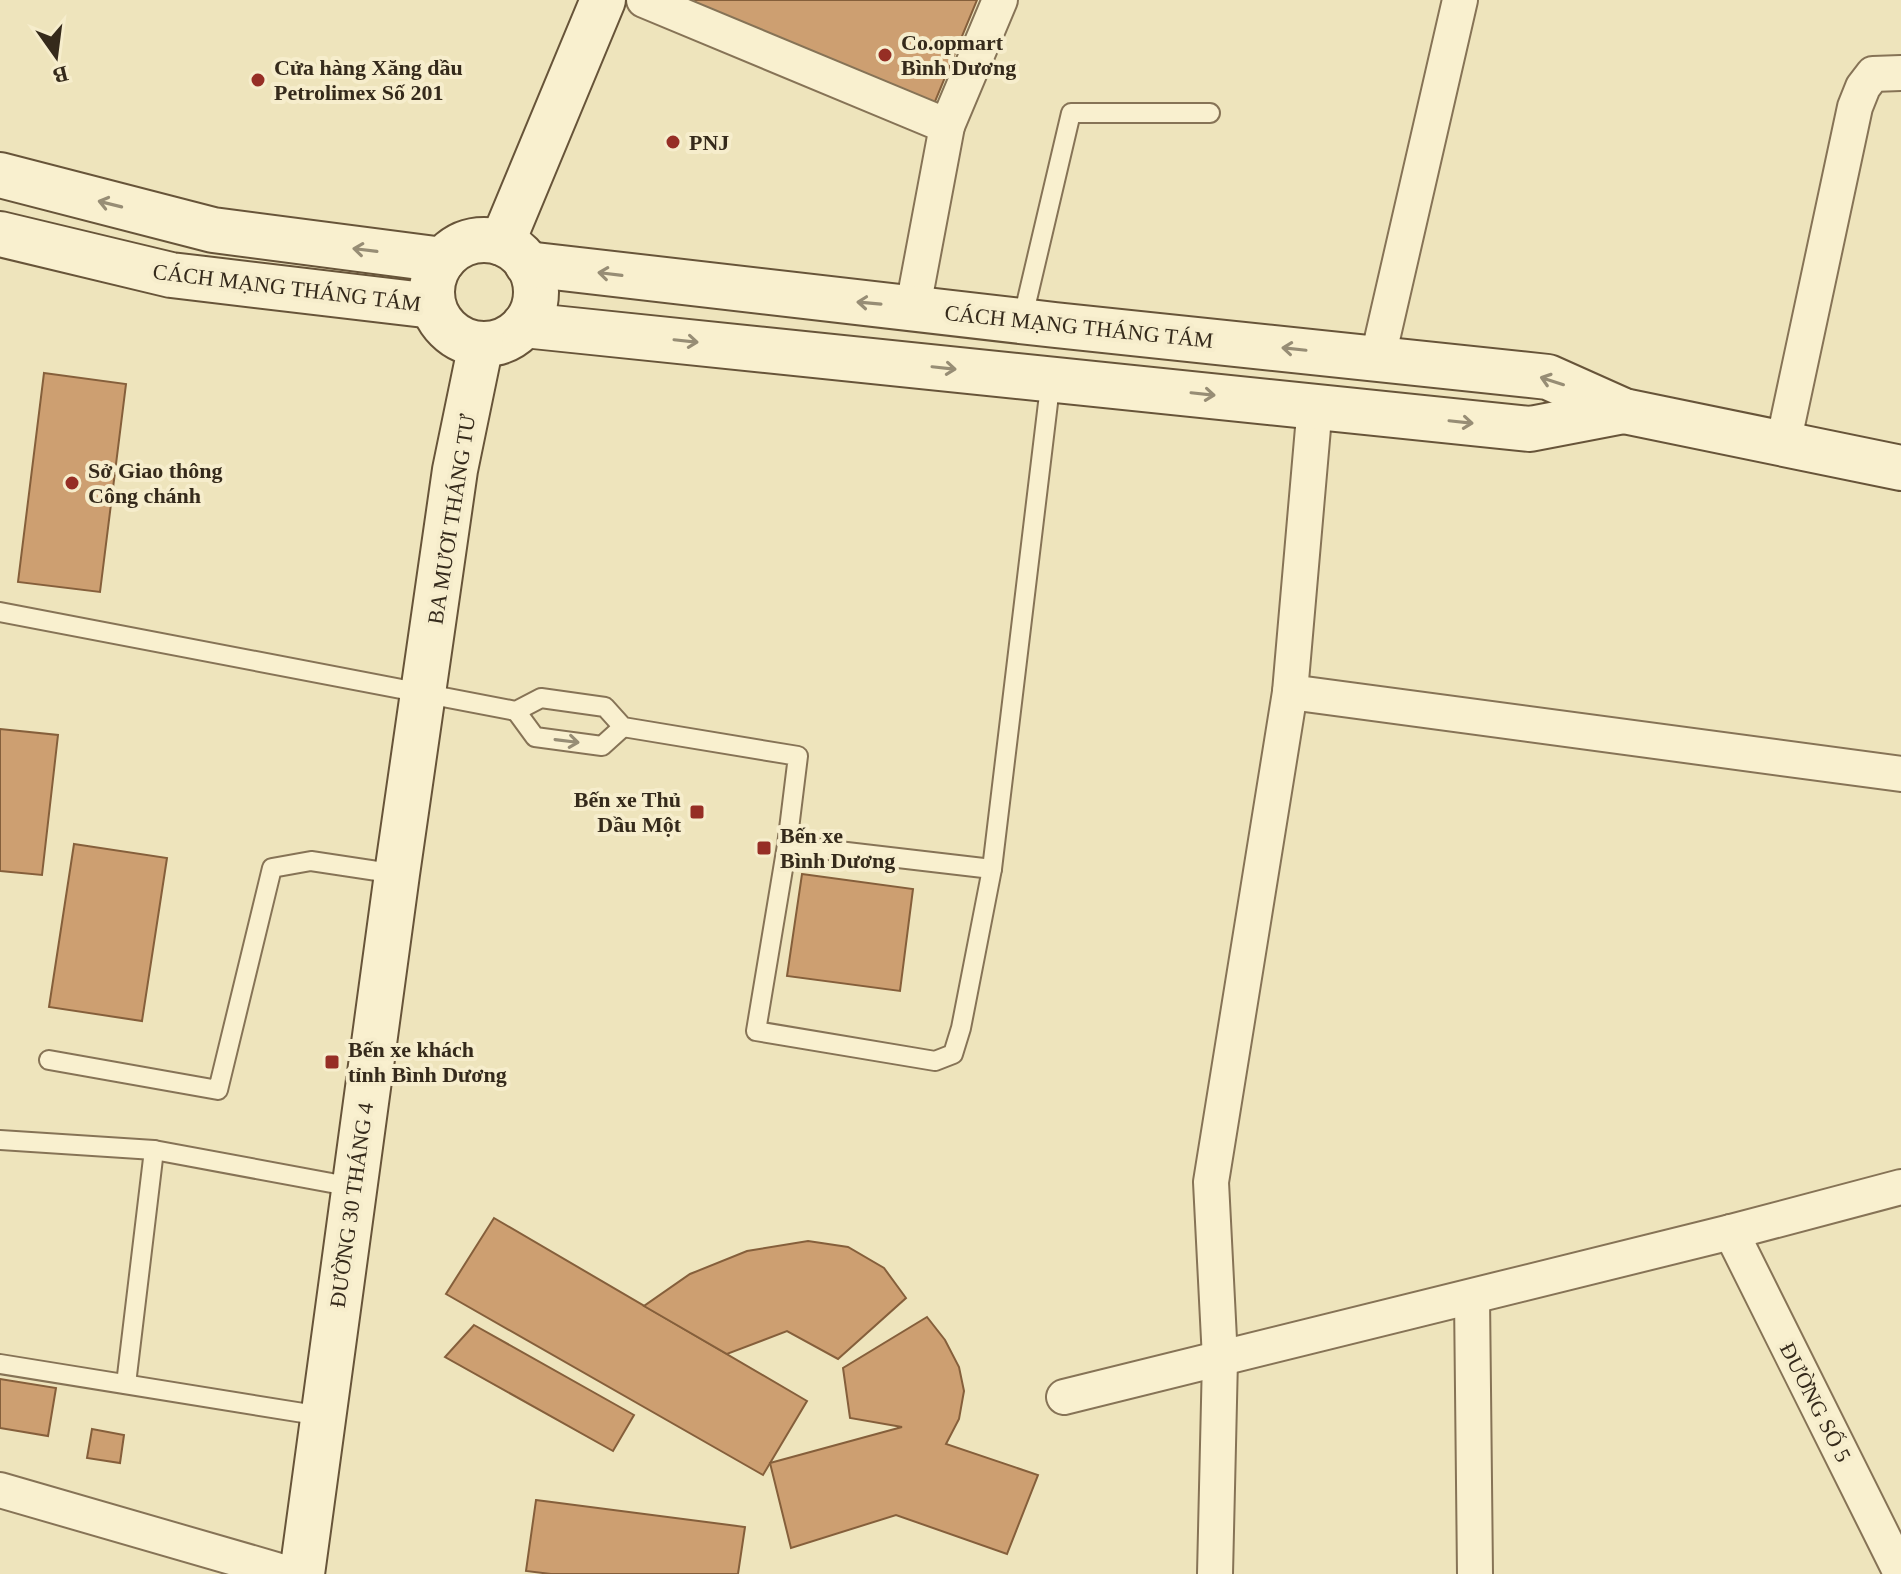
<svg xmlns="http://www.w3.org/2000/svg" width="1901" height="1574" font-family="'Times New Roman',serif">
  <style>
    .building { fill: #cd9f71; stroke: #855f3b; stroke-width: 2 }
    .lines { fill: none; stroke-linecap: round; stroke-linejoin: round }
    .lane-casing { stroke: #867356; stroke-width: 22 }
    .street-casing { stroke: #867356; stroke-width: 38 }
    .secondary-casing { stroke: #675439; stroke-width: 48 }
    .lane { stroke: #f9f0cf; stroke-width: 18 }
    .street { stroke: #f9f0cf; stroke-width: 34 }
    .secondary { stroke: #f9f0cf; stroke-width: 44 }
    .oneway { stroke: #978d75 }
    .poi-dot { fill: #962e25; stroke: #f6edcc; stroke-width: 3 }
    .labels { text-anchor: middle; stroke-width: 8; stroke-linejoin: round; paint-order: stroke }
    .poi-label { font-size: 22px; font-weight: bold; fill: #352a1b; stroke: #f6edcc; text-anchor: start }
    .street-label { font-size: 22px; fill: #352a1b; stroke: #f6edcc }
  </style>
  <rect width="100%" height="100%" fill="#eee4bc"/>
  <g class="building">
    <polygon points="695,0 977,0 934,104 697,7"/>
    <polygon points="44,373 126,384 100,592 18,582"/>
    <polygon points="0,729 58,735 42,875 0,871"/>
    <polygon points="74,844 167,858 142,1021 49,1007"/>
    <polygon points="802,874 913,889 900,991 787,976"/>
    <polygon points="494,1218 807,1401 763,1475 446,1294"/>
    <polygon points="808,1241 848,1247 884,1268 906,1298 838,1359 787,1331 727,1354 644,1306 690,1274 747,1251"/>
    <polygon points="927,1317 945,1340 959,1367 964,1391 959,1419 946,1444 1038,1475 1007,1554 896,1515 791,1548 770,1463 902,1427 850,1418 843,1368"/>
    <polygon points="474,1325 634,1415 613,1451 445,1357"/>
    <polygon points="0,1379 56,1388 48,1436 0,1428"/>
    <polygon points="92,1429 124,1435 120,1463 87,1458"/>
    <polygon points="536,1500 745,1527 738,1574 551,1574 526,1571"/>
  </g>
  <g class="lines">
    <g class="lane-casing">
      <g id="lane">
        <polyline points="1022,321 1071,113 1210,113"/>
        <polyline points="0,612 516,711 541,698 605,707 623,727 798,756 787,845 756,1031 935,1061 953,1054 961,1028 992,869 1051,378"/>
        <polyline points="516,711 535,737 602,746 623,727"/>
        <polyline points="787,845 992,869"/>
        <polyline points="49,1060 218,1090 272,868 311,861 397,874"/>
        <polyline points="0,1140 154,1150 353,1187"/>
        <polyline points="0,1364 322,1416"/>
        <polyline points="126,1384 154,1150"/>
      </g>
    </g>
    <g class="street-casing">
      <g id="street">
        <polyline points="644,0 947,126 913,307"/>
        <polyline points="947,126 1000,0"/>
        <polyline points="1378,357 1460,0"/>
        <polyline points="1783,444 1855,107 1863,87 1873,74 1901,73"/>
        <polyline points="1290,692 1901,774"/>
        <polyline points="1731,1232 1901,1573"/>
        <polyline points="1472,1297 1475,1574"/>
        <polyline points="1064,1397 1731,1232 1901,1187"/>
        <polyline points="0,1490 290,1574"/>
        <polyline points="1215,1574 1220,1359 1211,1182 1290,692 1315,405"/>
      </g>
    </g>
    <g class="secondary-casing">
      <g id="secondary">
        <polyline points="0,175 213,230 443,260"/>
        <polyline points="0,234 171,275 433,306"/>
        <circle cx="484" cy="292" r="52"/>
        <polyline points="502,243 603,0"/>
        <polyline points="527,264 1055,325 1548,377 1624,411 1901,468"/>
        <polyline points="524,325 1530,429 1624,411"/>
        <polyline points="302,1574 397,874 455,470 481,344"/>
      </g>
    </g>
    <use href="#lane" class="lane"/>
    <use href="#street" class="street"/>
    <use href="#secondary" class="secondary"/>
  </g>
  <defs><path id="oneway-shaft" d="M-6 0H5M1.5-3L5.5 0L1.5 3" fill="none" stroke-width="1.6" stroke-linecap="round" stroke-linejoin="round" transform="scale(2)"/></defs>
  <g class="oneway">
    <use href="#oneway-shaft" transform="translate(110 204) rotate(-166)"/>
    <use href="#oneway-shaft" transform="translate(365 250) rotate(-173)"/>
    <use href="#oneway-shaft" transform="translate(610 274) rotate(-173)"/>
    <use href="#oneway-shaft" transform="translate(869 303) rotate(-175)"/>
    <use href="#oneway-shaft" transform="translate(686 341) rotate(6)"/>
    <use href="#oneway-shaft" transform="translate(1294 349) rotate(-174)"/>
    <use href="#oneway-shaft" transform="translate(944 368) rotate(6)"/>
    <use href="#oneway-shaft" transform="translate(1552 381) rotate(-162)"/>
    <use href="#oneway-shaft" transform="translate(1203 394) rotate(6)"/>
    <use href="#oneway-shaft" transform="translate(1461 422) rotate(6)"/>
    <use href="#oneway-shaft" transform="translate(567 741) rotate(7)"/>
  </g>
  <g class="poi-dot">
    <circle cx="885" cy="55" r="8"/>
    <circle cx="258" cy="80" r="8"/>
    <circle cx="673" cy="142" r="8"/>
    <circle cx="72" cy="483" r="8"/>
    <rect x="689" y="804" width="16" height="16" rx="4"/>
    <rect x="756" y="840" width="16" height="16" rx="4"/>
    <rect x="324" y="1054" width="16" height="16" rx="4"/>
  </g>
  <g class="labels">
    <g class="poi-label">
      <text x="901" y="50">Co.opmart<tspan x="901" dy="25">Bình Dương</tspan></text>
      <text x="274" y="75">Cửa hàng Xăng dầu<tspan x="274" dy="25">Petrolimex Số 201</tspan></text>
      <text x="689" y="150">PNJ</text>
      <text x="88" y="478">Sở Giao thông<tspan x="88" dy="25">Công chánh</tspan></text>
      <text x="681" y="807" text-anchor="end">Bến xe Thủ<tspan x="681" dy="25">Dầu Một</tspan></text>
      <text x="780" y="843">Bến xe<tspan x="780" dy="25">Bình Dương</tspan></text>
      <text x="348" y="1057">Bến xe khách<tspan x="348" dy="25">tỉnh Bình Dương</tspan></text>
    </g>
    <g class="street-label">
      <text transform="translate(287 287) rotate(7)" y="8">CÁCH MẠNG THÁNG TÁM</text>
      <text transform="translate(1079 326) rotate(6)" y="8">CÁCH MẠNG THÁNG TÁM</text>
      <text transform="translate(451 519) rotate(-81)" y="8">BA MƯƠI THÁNG TƯ</text>
      <text transform="translate(351 1205) rotate(-82)" y="8">ĐƯỜNG 30 THÁNG 4</text>
      <text transform="translate(1816 1402) rotate(63)" y="8">ĐƯỜNG SỐ 5</text>
    </g>
  </g>
  <g transform="translate(56 56) rotate(166)" stroke="#f6edcc" stroke-width="6" paint-order="stroke">
  <path d="M0-6L14 30L0 20L-14 30Z" fill="#352a1b"/>
  <text y="-12" font-size="22" font-weight="bold" text-anchor="middle" fill="#352a1b">B</text>
  </g>
</svg>
